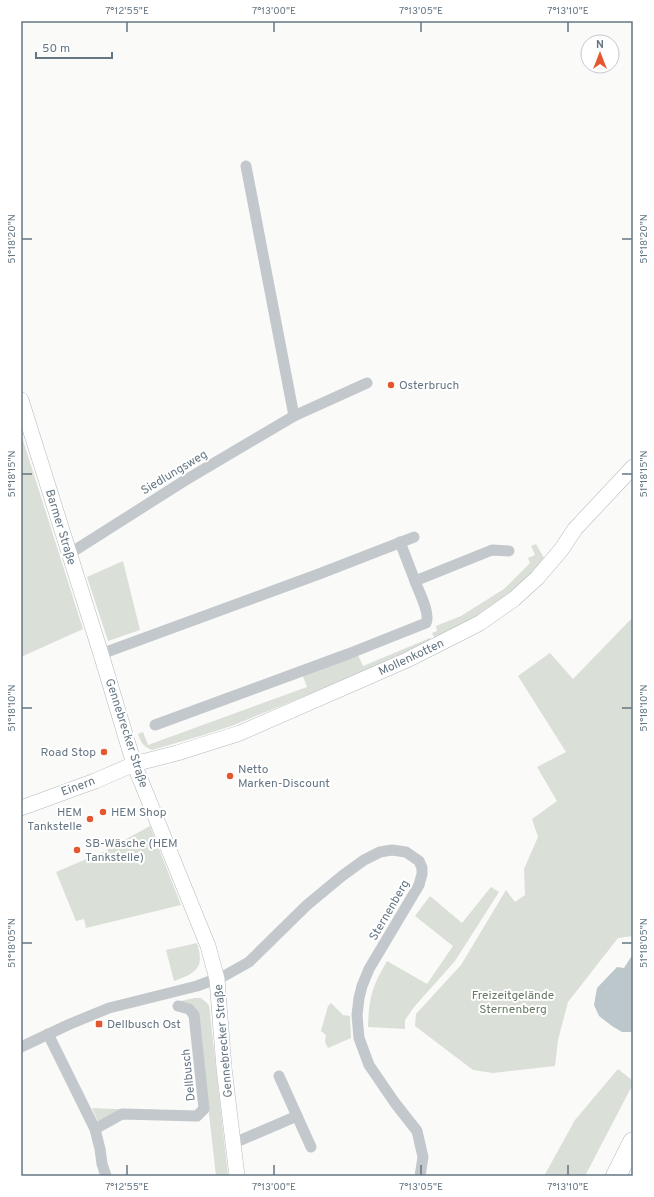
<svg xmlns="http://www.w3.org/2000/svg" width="654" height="1197" font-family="Overpass,sans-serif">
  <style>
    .green { fill: #dadfd7 }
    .water { fill: #bbc7cb }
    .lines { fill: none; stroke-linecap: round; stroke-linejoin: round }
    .secondary-casing { stroke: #b3babf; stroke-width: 16 }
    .motorway-casing { stroke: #b4b9bd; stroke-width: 21 }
    .minor { stroke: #c3c8cc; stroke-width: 11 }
    .secondary { stroke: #fff; stroke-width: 15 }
    .motorway { stroke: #fff; stroke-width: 20 }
    .ticks { fill: none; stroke: #657683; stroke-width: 1.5 }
    .poi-dot { fill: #e4572e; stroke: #fff; stroke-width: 1.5 }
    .labels { text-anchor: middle; stroke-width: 4; stroke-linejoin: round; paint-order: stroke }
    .poi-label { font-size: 12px; fill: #657683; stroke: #fff; text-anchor: start }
    .street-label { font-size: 12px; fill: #657683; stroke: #fff }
    .park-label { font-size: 12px; fill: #687a64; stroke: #fff }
    .neatline { fill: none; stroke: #657683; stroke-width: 1.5 }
    .ticks-label { font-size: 10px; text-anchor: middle; fill: #657683 }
  </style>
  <rect width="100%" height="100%" fill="#fafaf8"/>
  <g class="green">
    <polygon points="21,434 83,629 21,657"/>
    <path d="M536 544 544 558C539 564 535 572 529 577 502 603 469 623 435 639L432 633 437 631 436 626 461 616 504 589 530 563 528 558 535 555 531 546Z"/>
    <polygon points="123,561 140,630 108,641 87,577"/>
    <polygon points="633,617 633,936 618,938 568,1002 558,1040 555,1066 493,1073 473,1070 415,1026 416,1014 461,965 506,890 515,902 525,895 524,869 538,837 532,819 557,801 537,767 566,752 518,676 550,653 573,679"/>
    <path d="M430 638 431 641 359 674 234 725 207 734 152 750C143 747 141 742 138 734L143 732 148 745 307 687 302 674 357 653 363 666Z"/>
    <polygon points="150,826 181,905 86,928 84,919 76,921 56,872 103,852"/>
    <path d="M491 887 499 892 455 961 414 1007 405 1020V1029L368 1027C369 997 372 987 387 961L427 984 453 946 415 916 430 896 462 923Z"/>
    <path d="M197 943C205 968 196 973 174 981L166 950Z"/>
    <polygon points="195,998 201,998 209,1005 228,1176 216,1176 198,1017 175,1002"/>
    <polygon points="331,1003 343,1015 350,1016 351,1038 328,1048 325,1042 326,1035 321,1031 328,1006"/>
    <polygon points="618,1069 633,1081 633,1084 585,1176 544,1176 575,1120"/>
    <polygon points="92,1108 137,1110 99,1124"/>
  </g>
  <polygon class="water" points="633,954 633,1032 622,1032 612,1026 599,1016 594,1005 597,988 617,967 624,968"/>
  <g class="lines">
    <g class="secondary-casing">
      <g id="secondary">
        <polyline points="21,400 101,654 134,764 208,946 217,979 224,1068 237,1176"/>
        <polyline points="21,808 95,781 134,764 177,753 240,733 407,660 480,623 514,599 537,578 561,550 575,529 633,467"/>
      </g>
    </g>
    <g class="motorway-casing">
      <polyline id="motorway" points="616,1176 633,1142"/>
    </g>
    <g class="minor">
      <polyline points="246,166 294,416"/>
      <polyline points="400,542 415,581 492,550 509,551"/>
      <polyline points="69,554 184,481 294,416 367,383"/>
      <polyline points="101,654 319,574 414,537"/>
      <path d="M155 725 348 654 426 623C431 614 418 590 415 581"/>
      <polyline points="48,1034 95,1129 100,1149 102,1164 106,1176"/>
      <polyline points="21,1047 70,1024 109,1008 197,986 224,976 249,962 307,905 342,876 364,860 380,852 392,850 406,852 419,861 422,868 422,874 419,885 369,969 362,986 359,998 357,1015 359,1038 369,1065 395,1103 417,1131 423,1157 420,1176"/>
      <polyline points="297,1116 311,1147"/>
      <polyline points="95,1129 122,1114 197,1116 204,1109 194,1015 189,1009 178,1006"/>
      <polyline points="234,1143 297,1116 279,1076"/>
    </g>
    <use href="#secondary" class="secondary"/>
    <use href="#motorway" class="motorway"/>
  </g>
  <path class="ticks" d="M127 22V32M274 22V32M421 22V32M568 22V32M22 239H32M622 239H632M22 474H32M622 474H632M22 708H32M622 708H632M22 943H32M622 943H632M127 1165V1175M274 1165V1175M421 1165V1175M568 1165V1175"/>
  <g class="poi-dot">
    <circle cx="391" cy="385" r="4"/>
    <circle cx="104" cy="752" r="4"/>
    <circle cx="230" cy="776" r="4"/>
    <circle cx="103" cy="812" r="4"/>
    <circle cx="90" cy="819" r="4"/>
    <circle cx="77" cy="850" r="4"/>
    <rect x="95" y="1020" width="8" height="8" rx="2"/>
  </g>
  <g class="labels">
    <g class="poi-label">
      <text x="399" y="389">Osterbruch</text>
      <text x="96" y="756" text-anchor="end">Road Stop</text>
      <text x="238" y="773">Netto<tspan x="238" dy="14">Marken-Discount</tspan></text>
      <text x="82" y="816" text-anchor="end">HEM<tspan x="82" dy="14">Tankstelle</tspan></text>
      <text x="111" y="816">HEM Shop</text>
      <text x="85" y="847">SB-Wäsche (HEM<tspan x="85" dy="14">Tankstelle)</tspan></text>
      <text x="107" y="1028">Dellbusch Ost</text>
    </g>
    <g class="street-label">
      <text transform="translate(174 472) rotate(-31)" y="4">Siedlungsweg</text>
      <text transform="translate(61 527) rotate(73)" y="4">Barmer Straße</text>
      <text transform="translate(411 657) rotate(-25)" y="4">Mollenkotten</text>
      <text transform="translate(127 733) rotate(72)" y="4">Gennebrecker Straße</text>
      <text transform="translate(78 786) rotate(-20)" y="4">Einern</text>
      <text transform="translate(389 910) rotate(-60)" y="4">Sternenberg</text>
      <text transform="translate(223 1041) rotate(-95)" y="4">Gennebrecker Straße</text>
      <text transform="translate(188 1075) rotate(-96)" y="4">Dellbusch</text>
    </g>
    <g class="park-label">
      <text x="513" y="999">Freizeitgelände<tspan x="513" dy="14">Sternenberg</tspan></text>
    </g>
  </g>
  <rect width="654" height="1197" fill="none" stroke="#ffffff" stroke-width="44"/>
  <g transform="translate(600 54)"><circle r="19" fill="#ffffff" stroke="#c1c8cd"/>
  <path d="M0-3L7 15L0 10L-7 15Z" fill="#e4572e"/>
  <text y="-6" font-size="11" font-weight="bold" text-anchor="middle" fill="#657683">N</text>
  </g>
  <path d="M36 52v6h76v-6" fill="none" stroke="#657683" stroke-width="2"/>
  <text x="42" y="52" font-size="12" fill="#657683" stroke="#ffffff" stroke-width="3" paint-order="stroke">50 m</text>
  <rect x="22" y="22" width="610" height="1153" class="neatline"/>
  <g class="ticks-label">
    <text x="127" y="14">7°12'55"E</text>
    <text x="274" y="14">7°13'00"E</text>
    <text x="421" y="14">7°13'05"E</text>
    <text x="568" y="14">7°13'10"E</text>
    <text transform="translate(11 239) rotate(-90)" y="4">51°18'20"N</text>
    <text transform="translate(643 239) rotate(-90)" y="4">51°18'20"N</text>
    <text transform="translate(11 474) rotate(-90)" y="4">51°18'15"N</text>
    <text transform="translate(643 474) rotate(-90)" y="4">51°18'15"N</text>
    <text transform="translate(11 708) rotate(-90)" y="4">51°18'10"N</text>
    <text transform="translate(643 708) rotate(-90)" y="4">51°18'10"N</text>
    <text transform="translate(11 943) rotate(-90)" y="4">51°18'05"N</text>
    <text transform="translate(643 943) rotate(-90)" y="4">51°18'05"N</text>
    <text x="127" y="1190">7°12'55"E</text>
    <text x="274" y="1190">7°13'00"E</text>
    <text x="421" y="1190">7°13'05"E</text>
    <text x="568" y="1190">7°13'10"E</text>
  </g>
</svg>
